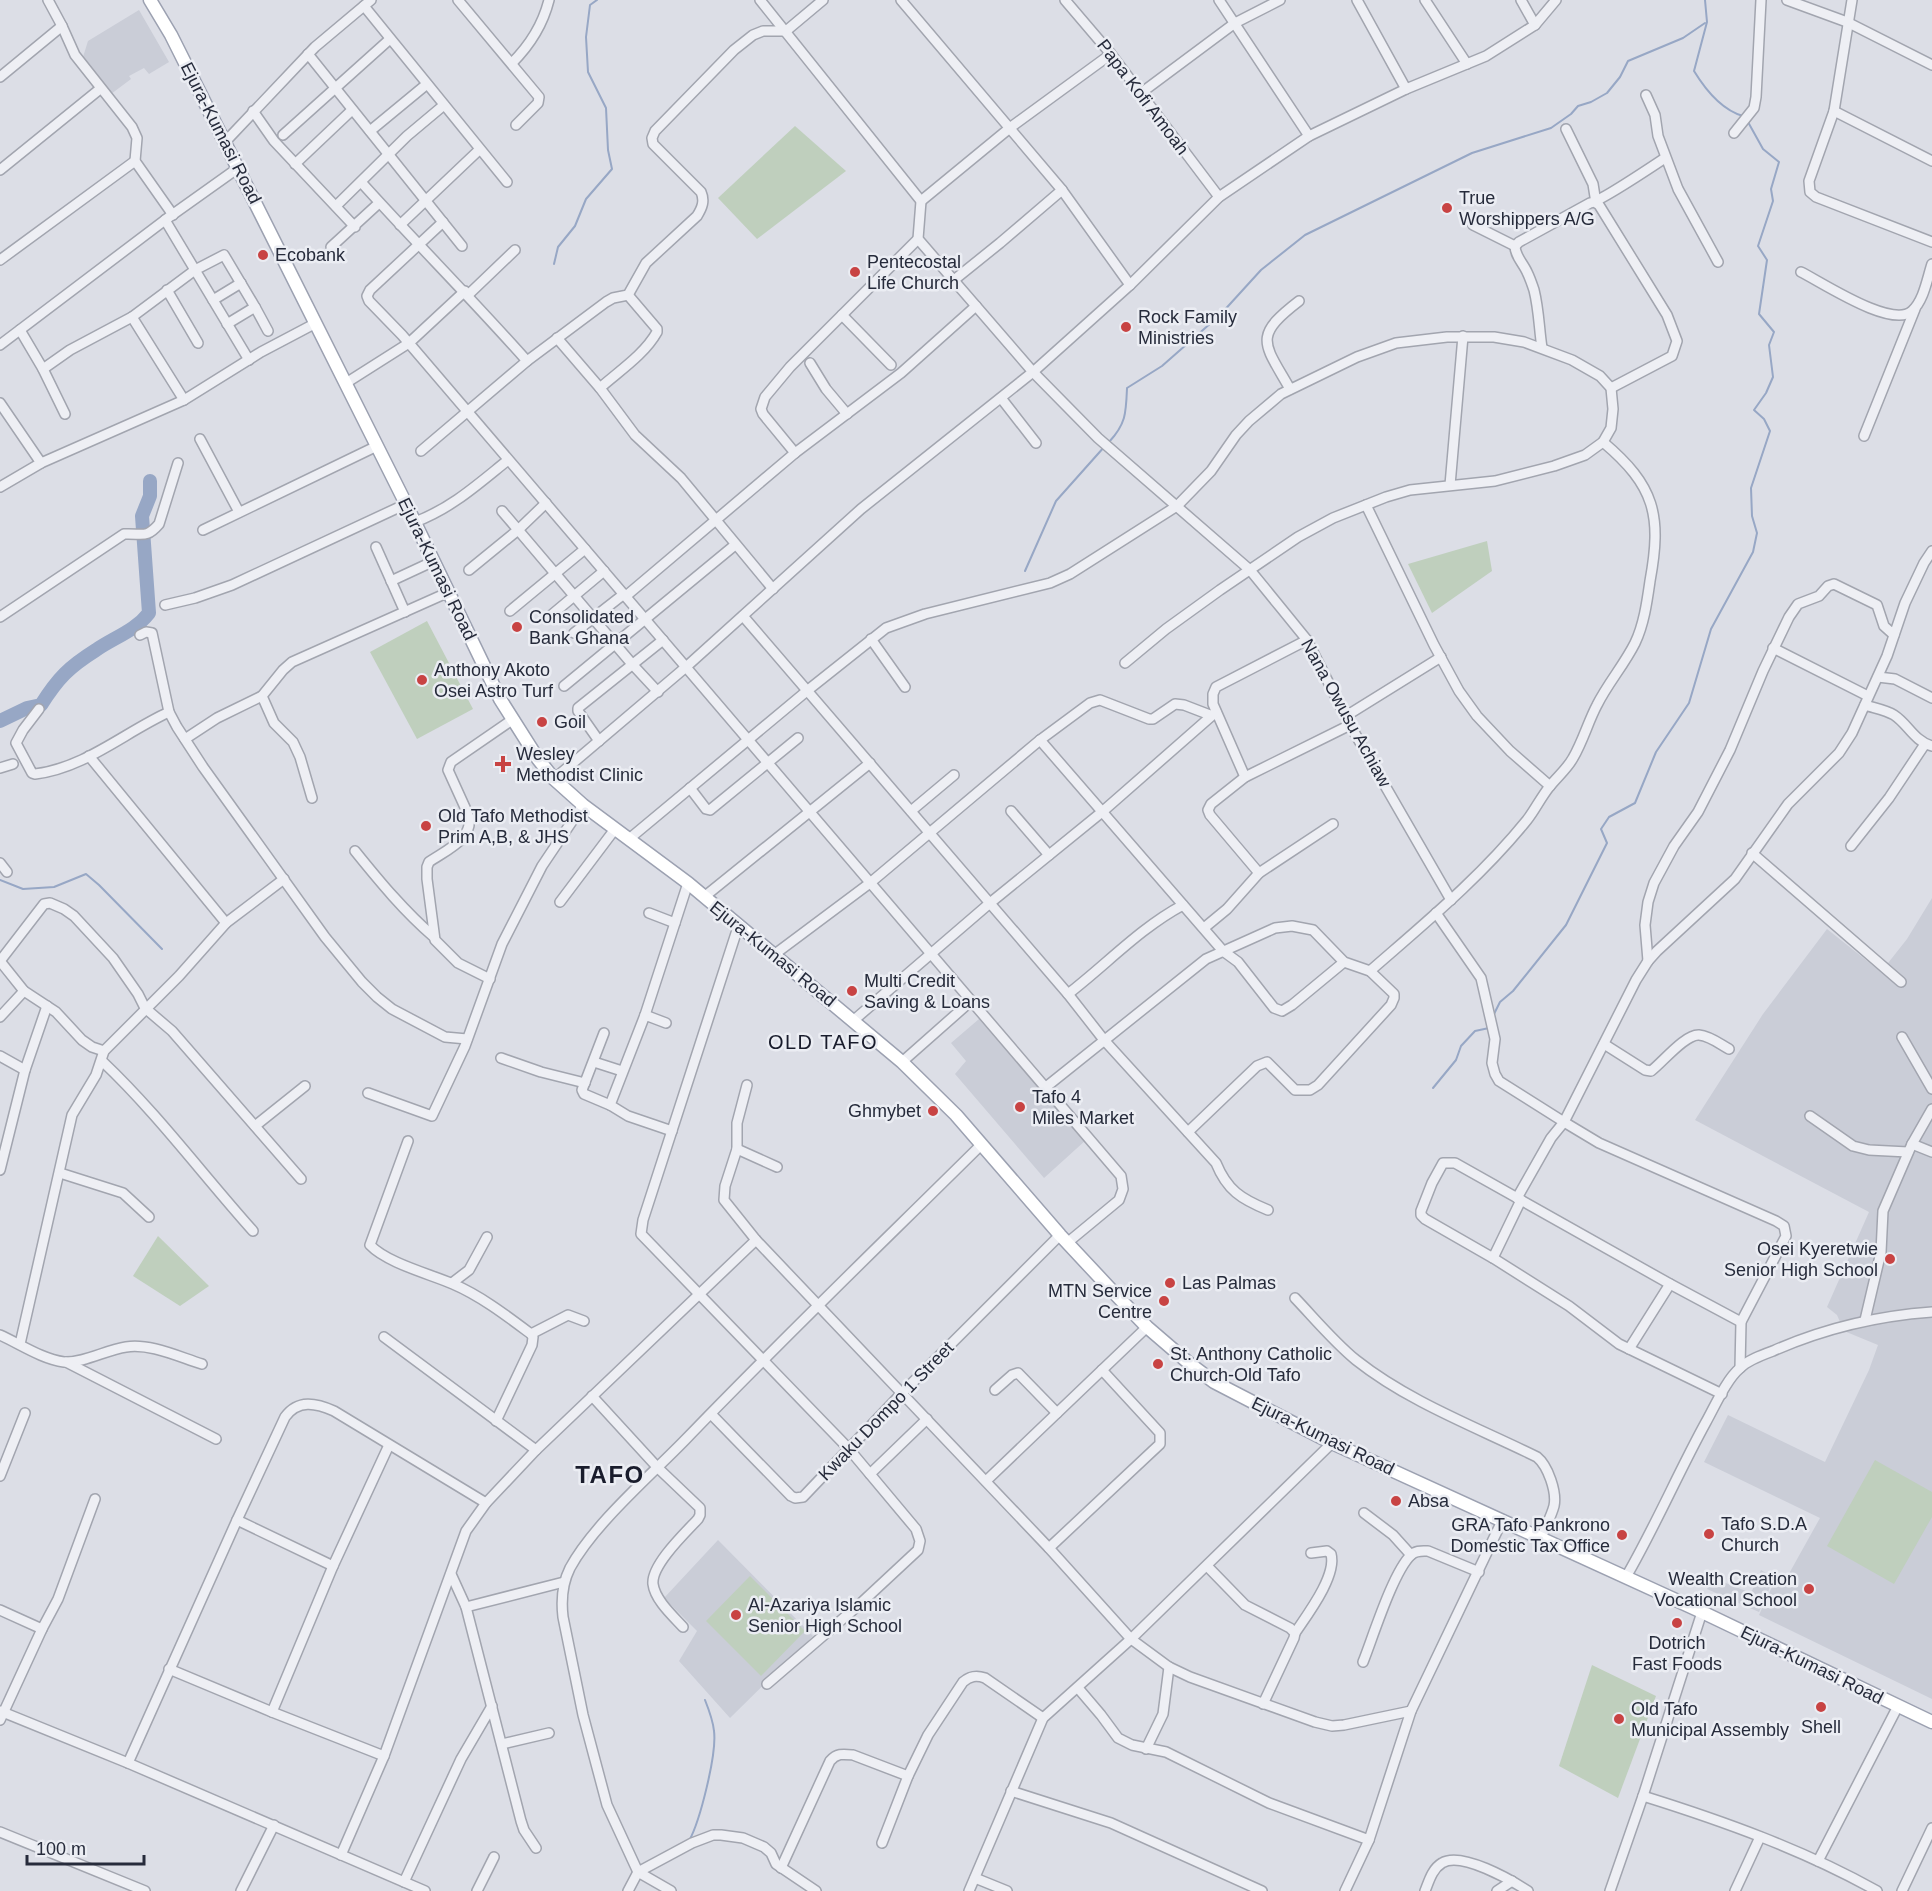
<svg xmlns="http://www.w3.org/2000/svg" width="1932" height="1891" font-family="Arial,sans-serif">
  <style>
    .built { fill: #cacdd7 }
    .green { fill: #bfcfbd }
    .lines { fill: none; stroke-linecap: round; stroke-linejoin: round }
    .stream { stroke: #97a7c5; stroke-width: 2 }
    .river { stroke: #97a7c5; stroke-width: 14 }
    .minor-casing { stroke: #a2a5af; stroke-width: 12 }
    .major-casing { stroke: #9ca1b1; stroke-width: 15 }
    .minor { stroke: #eeeff4; stroke-width: 9 }
    .major { stroke: #fff; stroke-width: 12 }
    .poi-dot { fill: #c84343; stroke: #ebedf3; stroke-width: 2 }
    .labels { text-anchor: middle; stroke-width: 5; stroke-linejoin: round; paint-order: stroke }
    .street-label { font-size: 18px; fill: #262b3b; stroke: #ebedf3 }
    .poi-label { font-size: 18px; fill: #262b3b; stroke: #ebedf3; text-anchor: start }
    .neighbourhood-label { font-size: 20px; letter-spacing: 1.5px; fill: #191c2c; stroke: #ebedf3 }
    .district-label { font-size: 24px; font-weight: bold; letter-spacing: 1.5px; fill: #191c2c; stroke: #ebedf3 }
  </style>
  <rect width="100%" height="100%" fill="#dcdee6"/>
  <g class="built">
    <polygon points="139,10 169,62 149,74 144,68 129,76 131,79 111,94 90,71 83,57 88,41"/>
    <polygon points="1932,898 1932,1699 1759,1615 1777,1576 1786,1579 1820,1518 1704,1462 1728,1415 1825,1462 1869,1370 1878,1345 1844,1331 1837,1315 1827,1307 1869,1212 1695,1120 1763,1014 1827,929 1881,972 1907,939"/>
    <polygon points="979,1019 1086,1140 1044,1178 955,1074 966,1061 951,1043"/>
    <polygon points="718,1540 813,1636 730,1718 679,1661 697,1631 664,1598"/>
    <polygon points="1761,1570 1774,1578 1759,1612 1707,1589 1713,1578 1751,1593"/>
  </g>
  <g class="green">
    <polygon points="795,126 846,171 757,239 718,198"/>
    <polygon points="1487,541 1492,571 1432,613 1408,564"/>
    <polygon points="427,621 473,709 417,739 370,652"/>
    <polygon points="158,1236 209,1286 180,1306 133,1276"/>
    <polygon points="1875,1460 1932,1492 1932,1517 1894,1584 1827,1546"/>
    <polygon points="750,1576 805,1631 761,1676 706,1621"/>
    <polygon points="1592,1665 1656,1696 1618,1798 1559,1766"/>
  </g>
  <g class="lines">
    <g class="stream">
      <path d="M1705 0 1707 22 1694 71C1705 89 1722 110 1743 116"/>
      <polyline points="554,264 558,247 575,226 586,199 612,169 608,150 606,108 588,72 586,37 590,5 597,0"/>
      <path d="M1109 442C1126 424 1126 413 1127 388L1162 366 1220 315 1261 270 1305 235 1472 153 1551 128 1571 114 1578 106 1591 102 1607 93 1620 77 1628 61 1683 38 1705 23"/>
      <polyline points="1025,571 1056,501 1105,446"/>
      <polyline points="0,880 23,889 54,887 86,874 99,885 162,949"/>
      <polyline points="1493,1016 1500,1002 1513,991 1566,925 1607,843 1601,829 1609,817 1635,803 1656,752 1689,703 1711,629 1753,552 1757,533 1752,516 1751,488 1770,431 1764,419 1754,410 1766,393 1773,377 1769,345 1774,332 1759,314 1767,260 1758,246 1773,201 1771,189 1779,162 1763,149 1748,122"/>
      <polyline points="1433,1088 1456,1060 1461,1046 1475,1031 1489,1028"/>
      <path d="M689 1841C700 1821 717 1754 714 1731 713 1721 709 1710 705 1700"/>
    </g>
    <path class="river" d="M0 721 27 708 41 705C58 678 69 667 96 650 115 637 135 631 149 613L142 516 150 496V481"/>
    <g class="minor-casing">
      <g id="minor">
        <polyline points="48,0 62,26 75,55 132,127 137,138 135,161 173,215"/>
        <polyline points="458,0 539,97 538,103 516,125"/>
        <polyline points="760,0 921,201 918,239 1033,372 1098,438 1250,570 1281,608 1307,640 1350,725 1451,900"/>
        <polyline points="901,0 1062,190 1130,285"/>
        <polyline points="1065,0 1111,54 1219,197"/>
        <polyline points="1219,0 1309,136"/>
        <polyline points="1357,0 1406,89"/>
        <polyline points="1425,0 1467,64"/>
        <polyline points="1521,0 1535,25"/>
        <polyline points="1787,0 1847,22 1932,65"/>
        <polyline points="1852,0 1834,111 1809,181 1810,192 1816,197 1932,242"/>
        <polyline points="364,6 507,182"/>
        <polyline points="308,54 462,246"/>
        <path d="M512 63C529 46 543 24 549 0"/>
        <polyline points="0,77 62,26"/>
        <polyline points="1141,93 1235,23 1280,0"/>
        <polyline points="1646,95 1655,115 1658,136 1678,189 1718,262"/>
        <polyline points="253,111 274,141 355,227"/>
        <polyline points="1834,111 1932,161"/>
        <polyline points="1566,129 1593,184 1596,203 1599,205 1667,315 1677,341 1672,356 1611,388"/>
        <polyline points="370,131 427,84"/>
        <polyline points="1734,133 1754,108 1756,97 1761,0"/>
        <polyline points="283,135 390,39"/>
        <polyline points="225,142 315,47 371,0"/>
        <polyline points="295,164 352,110"/>
        <polyline points="0,170 100,89"/>
        <path d="M361 182C415 242 473 300 527 361"/>
        <polyline points="921,201 1011,127 1111,54"/>
        <polyline points="336,206 407,136 444,105"/>
        <polyline points="165,220 195,270 132,317 184,400"/>
        <polyline points="443,222 370,290 367,296 369,301 402,335 1121,1176 1123,1189 1119,1200 1067,1243"/>
        <polyline points="400,225 479,150"/>
        <polyline points="1473,225 1515,246"/>
        <path d="M1515 246 1519 242 1590 203C1599 202 1653 166 1665 158"/>
        <path d="M1515 246C1515 256 1523 263 1527 272 1530 278 1532 284 1534 290 1539 310 1539 328 1542 348"/>
        <polyline points="331,247 379,203"/>
        <polyline points="0,260 135,161"/>
        <path d="M1801 272C1823 283 1892 329 1912 311 1924 300 1927 279 1932 264"/>
        <polyline points="954,280 1000,243 1062,190"/>
        <polyline points="167,290 198,343"/>
        <polyline points="468,295 515,250"/>
        <polyline points="213,300 241,283"/>
        <polyline points="842,315 891,365"/>
        <polyline points="227,324 255,307 268,331"/>
        <polyline points="20,330 43,369 65,414"/>
        <polyline points="557,338 600,388 635,435 681,478 773,589"/>
        <polyline points="0,345 165,220 238,168"/>
        <polyline points="249,360 195,270 224,255 255,307"/>
        <polyline points="810,363 826,389 847,414"/>
        <polyline points="43,369 70,350 132,317"/>
        <polyline points="346,383 409,343 465,291"/>
        <path d="M600 388C619 371 644 355 657 332V329L628 295"/>
        <path d="M1290 389C1264 343 1252 337 1299 301"/>
        <polyline points="1001,398 1036,443"/>
        <polyline points="0,403 41,463"/>
        <polyline points="1864,436 1915,309"/>
        <polyline points="200,439 239,512"/>
        <path d="M421 451 527 361 606 302 613 298 628 295 646 263 697 216C702 208 705 201 701 192L653 144 652 138 655 131 734 50 753 35 763 31H786L823 0"/>
        <polyline points="795,453 763,414 761,409 765,397 790,367 918,239"/>
        <polyline points="1450,485 1463,336"/>
        <polyline points="0,487 41,463 184,400 261,352 316,323"/>
        <polyline points="1366,505 1434,645 1459,691 1477,716 1510,751 1550,786"/>
        <polyline points="502,511 632,664 658,692"/>
        <path d="M415 522C452 508 478 484 508 460"/>
        <polyline points="203,530 377,446"/>
        <polyline points="376,547 405,612"/>
        <polyline points="469,570 518,530 546,503"/>
        <polyline points="391,581 434,561"/>
        <polyline points="626,596 795,453 901,373 976,306"/>
        <polyline points="165,605 195,598 232,585 406,504"/>
        <polyline points="510,611 585,549"/>
        <path d="M743 616 1068 994 1104 1040 1216 1163C1227 1190 1241 1199 1268 1210"/>
        <path d="M0 617 124 534C143 533 146 539 159 524L178 463"/>
        <polyline points="549,617 604,571"/>
        <polyline points="574,633 624,594"/>
        <polyline points="140,635 146,632 152,633 169,712 177,727 203,767 325,937 362,982 377,997 392,1009 445,1037 467,1039"/>
        <polyline points="871,639 905,687"/>
        <polyline points="1773,648 1868,696"/>
        <polyline points="1878,677 1895,679 1932,698"/>
        <polyline points="564,686 735,545"/>
        <polyline points="262,696 274,723 293,742 300,757 312,798"/>
        <path d="M1865 705C1874 708 1886 710 1894 715 1908 724 1914 741 1932 746"/>
        <path d="M39 709 23 730 16 743 32 773 35 774C85 768 125 732 169 712"/>
        <polyline points="1346,716 1441,657"/>
        <polyline points="185,739 217,718 262,696 283,670 292,662 449,592"/>
        <polyline points="1040,740 1223,951 1238,962 1274,1008 1282,1011 1292,1005 1344,962"/>
        <polyline points="599,741 578,711 578,708 663,640"/>
        <polyline points="89,756 226,923"/>
        <polyline points="0,768 13,764"/>
        <polyline points="1245,777 1213,704 1213,694 1216,687 1307,640"/>
        <polyline points="554,779 686,667 861,509 1033,372 1130,285 1219,197 1309,136 1406,89 1486,56 1535,25 1556,0"/>
        <polyline points="690,788 706,809 710,810 798,738"/>
        <polyline points="911,811 954,775"/>
        <polyline points="1011,811 1049,855"/>
        <polyline points="629,839 808,690 886,628 925,614 1050,583 1070,574 1177,506 1211,471 1236,435 1249,421 1281,394 1357,357 1396,343 1447,337 1494,337 1524,342 1572,360 1600,376 1611,388 1613,409 1611,428 1603,442 1585,455 1554,466 1495,481 1410,490 1386,497 1333,518 1298,537 1220,590 1166,629 1125,663"/>
        <polyline points="1851,846 1889,798 1925,744"/>
        <path d="M355 851C380 882 404 911 434 937"/>
        <polyline points="1752,853 1901,982"/>
        <polyline points="0,863 7,872"/>
        <polyline points="1259,873 1210,815 1208,810 1211,804 1245,777 1350,725"/>
        <polyline points="704,897 870,763"/>
        <polyline points="560,902 615,829"/>
        <polyline points="649,913 675,923"/>
        <polyline points="1436,913 1481,978 1495,1039 1492,1063 1495,1074 1499,1081 1564,1122 1551,1138 1517,1198"/>
        <polyline points="739,924 643,1220 641,1234 849,1449 916,1529 920,1541 918,1550 860,1604 767,1684"/>
        <polyline points="1204,928 1227,909 1259,873 1333,824"/>
        <polyline points="775,954 870,883 1040,740 1090,703 1100,700 1149,719 1153,719 1175,704 1184,705 1210,715"/>
        <polyline points="0,961 44,904 50,903 64,909 74,916 113,958 138,994 145,1008 172,1031 301,1179"/>
        <polyline points="0,961 24,991 56,1012 82,1040 92,1047 104,1051"/>
        <polyline points="1648,961 1645,925 1648,902 1654,883 1674,846 1698,812 1730,750 1763,671 1789,617 1798,604 1819,596 1828,586 1834,584 1877,605 1884,626 1894,635"/>
        <path d="M1370 971C1425 923 1481 877 1527 820 1535 810 1541 797 1550 786 1557 777 1567 769 1573 758 1583 741 1588 722 1597 705 1608 683 1624 665 1635 643 1644 624 1647 602 1650 581 1662 515 1655 486 1603 442"/>
        <path d="M490 979 458 963 435 940 427 879V867L429 862C446 850 476 838 468 814L448 770 451 762 512 720"/>
        <path d="M1068 994C1107 964 1140 928 1183 905"/>
        <polyline points="645,1015 688,883"/>
        <polyline points="0,1017 24,991"/>
        <polyline points="854,1020 990,903 1102,812 1216,712"/>
        <polyline points="666,1023 645,1015 610,1105 628,1116 672,1131"/>
        <polyline points="604,1033 582,1090 584,1094 610,1105"/>
        <polyline points="1902,1037 1932,1089"/>
        <path d="M1604 1044 1645 1070 1651 1071C1662 1063 1685 1034 1699 1035 1710 1036 1720 1044 1729 1049"/>
        <polyline points="0,1056 25,1070"/>
        <polyline points="501,1058 541,1072 585,1083"/>
        <path d="M102 1061C157 1113 202 1174 253 1231"/>
        <polyline points="594,1062 622,1071"/>
        <polyline points="902,1062 971,1001"/>
        <polyline points="1046,1087 1206,959 1275,928 1292,926 1313,930 1344,962 1370,971 1394,994 1394,998 1391,1005 1318,1085 1310,1090 1295,1090 1267,1062 1257,1066 1188,1132"/>
        <polyline points="368,1093 432,1116 465,1046 502,944 542,866 583,805"/>
        <polyline points="1810,1116 1853,1146 1869,1150 1908,1152"/>
        <polyline points="255,1126 305,1086"/>
        <path d="M408 1141 370 1245C387 1263 430 1274 453 1284 481 1296 507 1316 531 1334L533 1337 532 1345 496 1421"/>
        <polyline points="1912,1144 1932,1152"/>
        <polyline points="737,1149 737,1123 747,1085"/>
        <polyline points="777,1167 737,1149 725,1186 724,1200 756,1240 1049,1548 1131,1639 1169,1667 1190,1677 1315,1722 1332,1726 1344,1725 1411,1711"/>
        <polyline points="0,1170 25,1070 47,1006"/>
        <polyline points="60,1173 123,1193 149,1217"/>
        <polyline points="1493,1258 1521,1200"/>
        <polyline points="452,1283 469,1270 487,1237"/>
        <path d="M1295 1298C1315 1319 1334 1342 1356 1360 1409 1402 1476 1427 1537 1457 1548 1466 1557 1492 1554 1506 1551 1517 1545 1528 1541 1538"/>
        <polyline points="1865,1320 1881,1252 1883,1211 1912,1144 1932,1109"/>
        <polyline points="531,1334 568,1315 584,1321"/>
        <path d="M0 1335C20 1344 42 1359 64 1362 84 1363 106 1350 126 1347 150 1343 179 1357 202 1364"/>
        <polyline points="384,1337 536,1450"/>
        <polyline points="20,1344 72,1115 96,1075 104,1051 179,976 226,923 284,879"/>
        <polyline points="1629,1349 1670,1284"/>
        <polyline points="66,1362 216,1439"/>
        <polyline points="1740,1368 1741,1322 1786,1236 1784,1226 1776,1221 1599,1143 1564,1122 1636,980 1648,961 1657,951 1735,879 1788,804 1839,753 1852,733 1887,656 1905,603 1924,563 1932,551"/>
        <polyline points="995,1390 1012,1375 1018,1373 1057,1413"/>
        <polyline points="1722,1394 1619,1344 1569,1306 1493,1258 1425,1219 1421,1215 1421,1211 1432,1183 1443,1163 1455,1163 1670,1284 1741,1322"/>
        <path d="M592 1396 658 1468 700 1508V1515L698 1519C686 1532 651 1565 653 1584 655 1600 673 1616 683 1627"/>
        <polyline points="711,1414 791,1496 795,1498 803,1497 902,1393 1060,1235"/>
        <polyline points="870,1474 927,1419"/>
        <polyline points="0,1476 25,1413"/>
        <polyline points="986,1481 1147,1327"/>
        <polyline points="1364,1513 1393,1535 1411,1555"/>
        <polyline points="237,1520 333,1566"/>
        <polyline points="1049,1548 1160,1444 1160,1433 1102,1370"/>
        <polyline points="1207,1566 1245,1605 1290,1628 1295,1633 1294,1638 1263,1704"/>
        <polyline points="451,1574 466,1607 521,1821 524,1830 536,1848"/>
        <path d="M1626 1577C1655 1527 1678 1473 1706 1422 1715 1406 1726 1380 1740 1368 1748 1360 1762 1355 1773 1351 1825 1328 1875 1316 1932 1312"/>
        <polyline points="466,1607 564,1582"/>
        <polyline points="0,1610 42,1629"/>
        <path d="M1295 1633C1307 1615 1337 1576 1331 1554L1327 1551 1311 1553"/>
        <path d="M1363 1662C1373 1637 1393 1572 1411 1555 1416 1550 1422 1551 1428 1551L1479 1572"/>
        <polyline points="169,1669 272,1712 384,1756"/>
        <polyline points="1078,1688 1101,1715 1118,1738 1132,1745 1166,1752 1269,1803 1369,1840"/>
        <polyline points="0,1711 128,1763 425,1891"/>
        <polyline points="272,1712 333,1566 389,1445"/>
        <polyline points="0,1720 42,1629 58,1599 95,1499"/>
        <polyline points="502,1744 549,1733"/>
        <polyline points="1146,1749 1163,1714 1169,1667"/>
        <path d="M128 1763 237 1520 285 1417C298 1399 316 1403 334 1411L486 1503"/>
        <polyline points="1011,1791 1111,1823 1262,1891"/>
        <path d="M1643 1796C1723 1821 1804 1850 1877 1891"/>
        <polyline points="0,1832 145,1891"/>
        <path d="M882 1843 908 1776 928 1735 963 1682C970 1676 976 1675 985 1678L1043 1718"/>
        <polyline points="341,1855 384,1756 466,1531 486,1503 536,1450 756,1240"/>
        <polyline points="1818,1861 1898,1706"/>
        <path d="M781 1868 830 1761C837 1753 843 1754 853 1755L908 1776"/>
        <polyline points="975,1878 1007,1891"/>
        <polyline points="404,1882 461,1759 492,1706"/>
        <polyline points="241,1891 274,1825"/>
        <polyline points="477,1891 494,1857"/>
        <polyline points="628,1891 638,1872 692,1843 713,1835 721,1835 743,1838 764,1847 771,1853 776,1864 816,1891"/>
        <path d="M671 1891 638 1872 607 1805 583 1715 563 1617C561 1600 562 1584 570 1568 594 1524 649 1477 685 1440 782 1339 883 1242 982 1144"/>
        <polyline points="969,1891 1043,1718 1131,1639 1332,1443"/>
        <polyline points="1345,1891 1369,1840 1411,1711 1502,1521"/>
        <path d="M1425 1891C1429 1881 1432 1869 1442 1863 1461 1851 1511 1880 1528 1891"/>
        <polyline points="1497,1891 1512,1881"/>
        <polyline points="1610,1891 1643,1796 1702,1612"/>
        <polyline points="1735,1891 1760,1837"/>
        <polyline points="1902,1891 1932,1828"/>
      </g>
    </g>
    <g class="major-casing">
      <polyline id="major" points="150,0 171,35 406,504 500,699 538,759 554,779 583,805 688,883 902,1062 956,1115 1060,1235 1117,1296 1147,1327 1190,1364 1214,1382 1332,1443 1702,1612 1932,1722"/>
    </g>
    <use href="#minor" class="minor"/>
    <use href="#major" class="major"/>
  </g>
  <g class="poi-dot">
    <circle cx="1447" cy="208" r="6"/>
    <circle cx="263" cy="255" r="6"/>
    <circle cx="855" cy="272" r="6"/>
    <circle cx="1126" cy="327" r="6"/>
    <circle cx="517" cy="627" r="6"/>
    <circle cx="422" cy="680" r="6"/>
    <circle cx="542" cy="722" r="6"/>
    <path d="M500 755h6v6h6v6h-6v6h-6v-6h-6v-6h6z"/>
    <circle cx="426" cy="826" r="6"/>
    <circle cx="852" cy="991" r="6"/>
    <circle cx="1020" cy="1107" r="6"/>
    <circle cx="933" cy="1111" r="6"/>
    <circle cx="1890" cy="1259" r="6"/>
    <circle cx="1170" cy="1283" r="6"/>
    <circle cx="1164" cy="1301" r="6"/>
    <circle cx="1158" cy="1364" r="6"/>
    <circle cx="1396" cy="1501" r="6"/>
    <circle cx="1709" cy="1534" r="6"/>
    <circle cx="1622" cy="1535" r="6"/>
    <circle cx="1809" cy="1589" r="6"/>
    <circle cx="736" cy="1615" r="6"/>
    <circle cx="1677" cy="1623" r="6"/>
    <circle cx="1821" cy="1707" r="6"/>
    <circle cx="1619" cy="1719" r="6"/>
  </g>
  <g class="labels">
    <g class="street-label">
      <text transform="translate(1143 97) rotate(53)" y="6">Papa Kofi Amoah</text>
      <text transform="translate(221 133) rotate(63)" y="6">Ejura-Kumasi Road</text>
      <text transform="translate(437 569) rotate(64)" y="6">Ejura-Kumasi Road</text>
      <text transform="translate(1346 713) rotate(61)" y="6">Nana Owusu Achiaw</text>
      <text transform="translate(773 954) rotate(39)" y="6">Ejura-Kumasi Road</text>
      <text transform="translate(886 1411) rotate(-46)" y="6">Kwaku Dompo 1 Street</text>
      <text transform="translate(1323 1436) rotate(26)" y="6">Ejura-Kumasi Road</text>
      <text transform="translate(1812 1665) rotate(26)" y="6">Ejura-Kumasi Road</text>
    </g>
    <g class="poi-label">
      <text x="1459" y="204">True<tspan x="1459" dy="21">Worshippers A/G</tspan></text>
      <text x="275" y="261">Ecobank</text>
      <text x="867" y="268">Pentecostal<tspan x="867" dy="21">Life Church</tspan></text>
      <text x="1138" y="323">Rock Family<tspan x="1138" dy="21">Ministries</tspan></text>
      <text x="529" y="623">Consolidated<tspan x="529" dy="21">Bank Ghana</tspan></text>
      <text x="434" y="676">Anthony Akoto<tspan x="434" dy="21">Osei Astro Turf</tspan></text>
      <text x="554" y="728">Goil</text>
      <text x="516" y="760">Wesley<tspan x="516" dy="21">Methodist Clinic</tspan></text>
      <text x="438" y="822">Old Tafo Methodist<tspan x="438" dy="21">Prim A,B, &amp; JHS</tspan></text>
      <text x="864" y="987">Multi Credit<tspan x="864" dy="21">Saving &amp; Loans</tspan></text>
      <text x="1032" y="1103">Tafo 4<tspan x="1032" dy="21">Miles Market</tspan></text>
      <text x="921" y="1117" text-anchor="end">Ghmybet</text>
      <text x="1878" y="1255" text-anchor="end">Osei Kyeretwie<tspan x="1878" dy="21">Senior High School</tspan></text>
      <text x="1182" y="1289">Las Palmas</text>
      <text x="1152" y="1297" text-anchor="end">MTN Service<tspan x="1152" dy="21">Centre</tspan></text>
      <text x="1170" y="1360">St. Anthony Catholic<tspan x="1170" dy="21">Church-Old Tafo</tspan></text>
      <text x="1408" y="1507">Absa</text>
      <text x="1721" y="1530">Tafo S.D.A<tspan x="1721" dy="21">Church</tspan></text>
      <text x="1610" y="1531" text-anchor="end">GRA Tafo Pankrono<tspan x="1610" dy="21">Domestic Tax Office</tspan></text>
      <text x="1797" y="1585" text-anchor="end">Wealth Creation<tspan x="1797" dy="21">Vocational School</tspan></text>
      <text x="748" y="1611">Al-Azariya Islamic<tspan x="748" dy="21">Senior High School</tspan></text>
      <text x="1677" y="1649" text-anchor="middle">Dotrich<tspan x="1677" dy="21">Fast Foods</tspan></text>
      <text x="1631" y="1715">Old Tafo<tspan x="1631" dy="21">Municipal Assembly</tspan></text>
      <text x="1821" y="1733" text-anchor="middle">Shell</text>
    </g>
    <g class="neighbourhood-label">
      <text x="823" y="1049">OLD TAFO</text>
    </g>
    <g class="district-label">
      <text x="610" y="1483">TAFO</text>
    </g>
  </g>
  <path d="M27 1855v9h117v-9" fill="none" stroke="#262b3b" stroke-width="3"/>
  <text x="36" y="1855" font-size="18" fill="#262b3b" stroke="#ebedf3" stroke-width="4.5" paint-order="stroke">100 m</text>
</svg>
